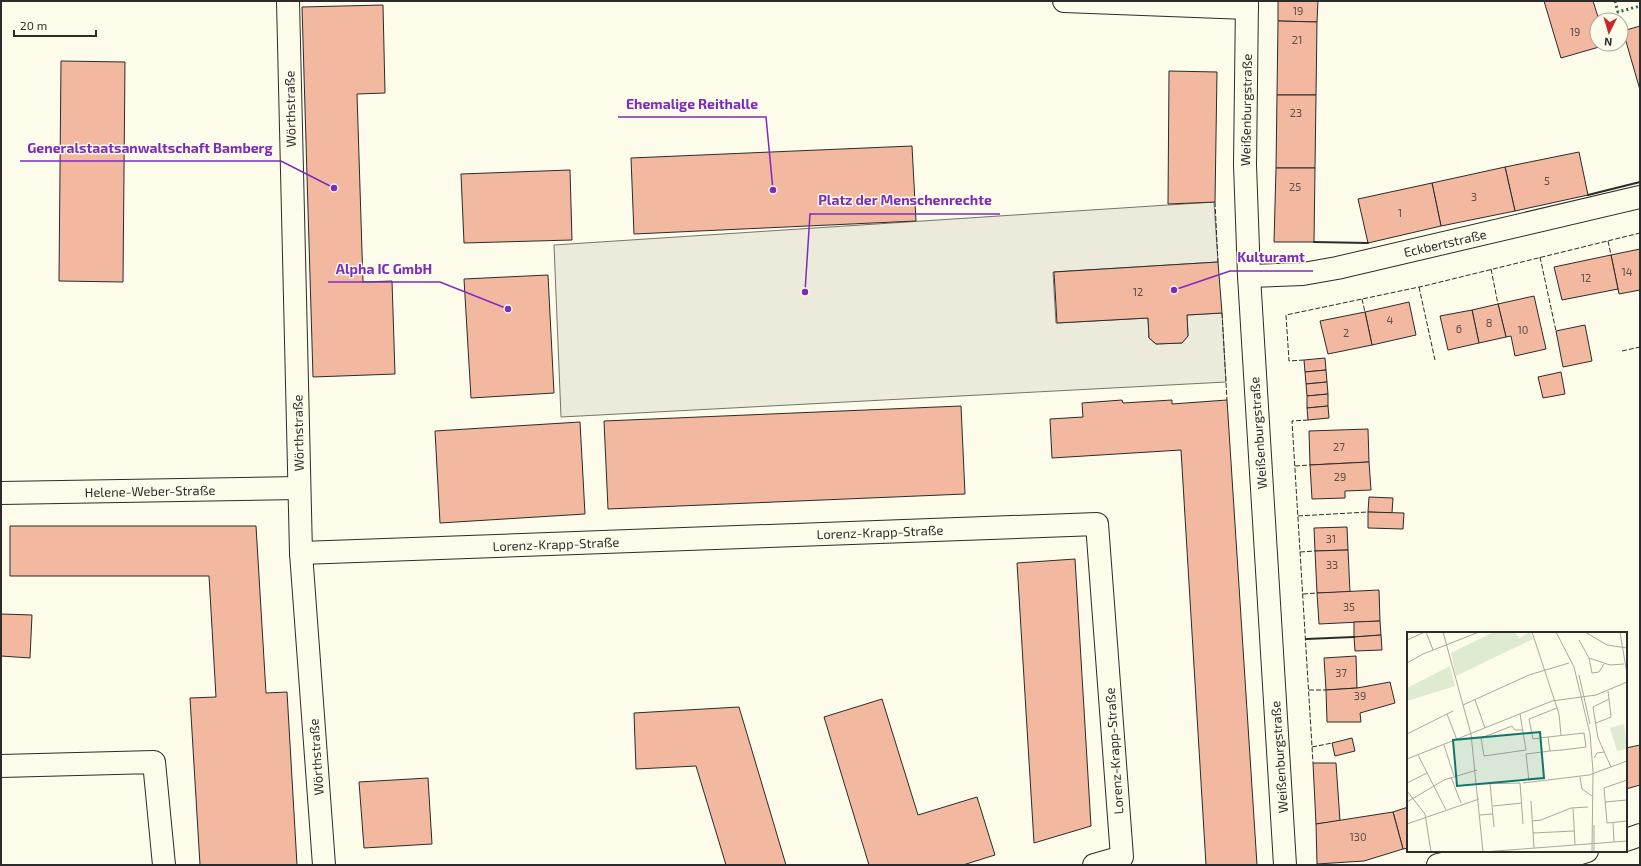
<svg xmlns="http://www.w3.org/2000/svg" width="1641" height="866" font-family="'Exo 2',sans-serif">
  <style>
    .parking { fill: #eceadb; stroke: #74746e }
    .building { fill: #f2b8a0; stroke: #2b2b2b }
    .lines { fill: none; stroke-linecap: round; stroke-linejoin: round }
    .minor-casing { stroke: #2b2b2b; stroke-width: 24 }
    .minor { stroke: #fdfbea; stroke-width: 22 }
    .hedge { stroke: #34623c; stroke-width: 3; stroke-dasharray: 2 3; stroke-linecap: butt }
    .fence { stroke: #2b2b2b; stroke-width: 1; stroke-dasharray: 5 2; stroke-linecap: butt }
    .wall { stroke: #2b2b2b; stroke-width: 2 }
    .labels { text-anchor: middle; stroke-width: 3; stroke-linejoin: round; paint-order: stroke }
    .number-label { font-size: 11px; fill: #5d4e48 }
    .street-label { font-size: 13px; fill: #2b2b2b; stroke: #fdfbea }
    .inset-road { fill: none; stroke: #a9a89e; stroke-width: 1 }
    .view { fill: #0f766e; fill-opacity: 0.15; stroke: #0f766e; stroke-width: 2 }
    .inset-edge { fill: none; stroke: #2b2b2b; stroke-width: 2 }
    .leader { fill: none; stroke: #7b2cbf; stroke-width: 1.5 }
    .callout-dot { fill: #7b2cbf; stroke: #fdfbea; stroke-width: 1.5 }
    .callout-label { font-size: 14px; text-anchor: middle; font-weight: bold; fill: #7b2cbf; stroke: #fdfbea; stroke-width: 3; stroke-linejoin: round; paint-order: stroke }
  </style>
  <rect width="100%" height="100%" fill="#fdfbea"/>
  <polygon class="parking" points="1214,202 1218,262 1053,272 1056,323 1148,318 1149,338 1156,344 1182,343 1188,336 1187,315 1222,313 1226,382 561,417 554,245"/>
  <g class="building">
    <polygon points="1278,1 1318,1 1317,22 1278,21"/>
    <polygon points="1544,1 1593,1 1599,20 1597,20 1597,44 1606,45 1561,58"/>
    <polygon points="383,5 385,93 357,94 363,282 392,281 395,374 313,377 302,7"/>
    <polygon points="1278,21 1317,22 1316,95 1277,95"/>
    <polygon points="1640,26 1640,90 1623,31"/>
    <polygon points="61,61 125,62 123,282 59,281"/>
    <polygon points="1169,71 1217,72 1215,202 1168,204"/>
    <polygon points="1277,95 1316,95 1315,168 1276,168"/>
    <polygon points="912,146 916,221 634,234 631,158"/>
    <polygon points="1579,152 1588,195 1515,211 1505,167"/>
    <polygon points="1505,167 1515,211 1441,226 1432,183"/>
    <polygon points="1276,168 1315,168 1314,242 1274,242"/>
    <polygon points="570,170 572,240 464,243 461,174"/>
    <polygon points="1432,183 1441,226 1368,243 1358,199"/>
    <polygon points="1640,249 1640,290 1619,294 1611,255"/>
    <polygon points="1611,255 1618,289 1562,300 1554,267"/>
    <polygon points="1218,262 1222,313 1187,315 1188,336 1182,343 1156,344 1149,338 1148,318 1057,323 1054,272"/>
    <polygon points="548,275 554,393 471,398 464,279"/>
    <polygon points="1534,296 1546,349 1515,356 1511,336 1506,337 1498,304"/>
    <polygon points="1409,302 1416,335 1372,345 1365,312"/>
    <polygon points="1498,304 1506,337 1479,343 1472,310"/>
    <polygon points="1472,310 1479,343 1448,350 1440,316"/>
    <polygon points="1365,312 1372,345 1328,354 1320,321"/>
    <polygon points="1585,325 1592,361 1563,367 1556,331"/>
    <polygon points="1325,358 1326,370 1305,372 1304,360"/>
    <polygon points="1326,370 1327,382 1306,384 1305,372"/>
    <polygon points="1561,372 1565,394 1543,398 1538,377"/>
    <polygon points="1327,382 1328,394 1307,396 1306,384"/>
    <polygon points="1328,394 1328,406 1307,408 1307,396"/>
    <polygon points="1122,400 1123,403 1172,400 1172,404 1227,400 1257,865 1206,865 1181,450 1052,458 1050,419 1083,417 1082,403"/>
    <polygon points="961,406 965,494 608,509 604,421"/>
    <polygon points="1328,406 1329,418 1308,420 1307,408"/>
    <polygon points="580,422 585,514 440,523 435,431"/>
    <polygon points="1368,429 1369,462 1310,465 1309,431"/>
    <polygon points="1369,462 1371,490 1345,491 1345,498 1312,499 1310,465"/>
    <polygon points="1369,497 1393,498 1392,513 1368,512"/>
    <polygon points="1368,512 1404,513 1403,529 1368,528"/>
    <polygon points="10,526 256,526 266,693 287,692 297,865 200,865 190,698 216,697 209,576 10,576"/>
    <polygon points="1347,527 1348,550 1315,551 1314,528"/>
    <polygon points="1348,550 1350,592 1317,593 1315,551"/>
    <polygon points="1075,559 1091,826 1034,843 1017,563"/>
    <polygon points="1379,590 1380,621 1319,624 1317,593"/>
    <polygon points="1,614 32,615 30,658 1,656"/>
    <polygon points="1380,621 1381,635 1354,637 1354,622"/>
    <polygon points="1381,635 1382,650 1355,651 1354,637"/>
    <polygon points="1356,656 1357,688 1326,690 1324,658"/>
    <polygon points="1390,682 1395,703 1360,713 1361,722 1327,722 1326,690 1357,688"/>
    <polygon points="882,699 918,815 977,797 995,855 963,865 869,865 824,717"/>
    <polygon points="739,707 786,865 726,865 696,766 636,769 634,713"/>
    <polygon points="1352,738 1355,751 1335,756 1332,743"/>
    <polygon points="1640,745 1640,785 1626,789 1626,748"/>
    <polygon points="1313,763 1336,763 1340,821 1316,824"/>
    <polygon points="428,778 432,844 364,848 359,782"/>
    <polygon points="1408,807 1408,848 1403,849 1393,812"/>
    <polygon points="1393,812 1403,849 1364,861 1317,864 1316,824"/>
  </g>
  <g class="lines">
    <g class="minor-casing">
      <g id="minor">
        <polyline points="288,1 301,553 324,865"/>
        <polyline points="1064,1 1247,8"/>
        <polyline points="1247,1 1245,165 1249,276 1285,865"/>
        <polyline points="1249,276 1303,274 1337,268 1640,197"/>
        <polyline points="1,493 299,488"/>
        <polyline points="301,553 1097,524 1122,857 1094,865"/>
        <polyline points="1,766 154,762 164,865"/>
        <polyline points="1626,840 1640,835"/>
        <polyline points="1552,862 1587,851"/>
        <polyline points="1438,865 1484,855 1566,857"/>
      </g>
    </g>
    <use href="#minor" class="minor"/>
    <polyline class="hedge" points="1615,1 1618,12 1640,6"/>
    <g class="fence">
      <polyline points="1215,202 1218,262"/>
      <polyline points="1608,241 1611,255"/>
      <polyline points="1540,257 1556,331"/>
      <polyline points="1491,269 1498,304"/>
      <polyline points="1419,287 1435,360"/>
      <polyline points="1362,299 1365,312"/>
      <polyline points="1222,313 1227,400"/>
      <polyline points="1622,351 1640,347"/>
      <polyline points="1304,360 1289,361 1286,315 1424,286 1640,233"/>
      <polyline points="1308,420 1292,421 1313,763"/>
      <polyline points="1295,466 1310,465"/>
      <polyline points="1298,516 1368,512"/>
      <polyline points="1300,552 1315,551"/>
      <polyline points="1303,594 1317,593"/>
      <polyline points="1309,690 1326,690"/>
      <polyline points="1312,747 1332,743"/>
    </g>
    <g class="wall">
      <polyline points="1588,195 1640,182"/>
      <polyline points="1314,242 1368,243"/>
      <polyline points="1306,639 1354,637"/>
    </g>
  </g>
  <g class="labels">
    <g class="number-label">
      <text x="1298" y="15">19</text>
      <text x="1575" y="36">19</text>
      <text x="1297" y="44">21</text>
      <text x="1296" y="117">23</text>
      <text x="1547" y="185">5</text>
      <text x="1295" y="191">25</text>
      <text x="1474" y="201">3</text>
      <text x="1400" y="217">1</text>
      <text x="1627" y="276">14</text>
      <text x="1586" y="282">12</text>
      <text x="1138" y="296">12</text>
      <text x="1390" y="324">4</text>
      <text x="1489" y="327">8</text>
      <text x="1459" y="333">6</text>
      <text x="1523" y="334">10</text>
      <text x="1346" y="337">2</text>
      <text x="1339" y="451">27</text>
      <text x="1340" y="481">29</text>
      <text x="1331" y="543">31</text>
      <text x="1332" y="569">33</text>
      <text x="1349" y="611">35</text>
      <text x="1341" y="677">37</text>
      <text x="1360" y="700">39</text>
      <text x="1358" y="841">130</text>
    </g>
    <g class="street-label">
      <text transform="translate(290 109) rotate(-91)" y="5">Wörthstraße</text>
      <text transform="translate(1246 110) rotate(-89)" y="5">Weißenburgstraße</text>
      <text transform="translate(1445 243) rotate(-13)" y="5">Eckbertstraße</text>
      <text transform="translate(298 433) rotate(-91)" y="5">Wörthstraße</text>
      <text transform="translate(1258 433) rotate(-94)" y="5">Weißenburgstraße</text>
      <text transform="translate(150 491) rotate(-1)" y="5">Helene-Weber-Straße</text>
      <text transform="translate(880 532) rotate(-2)" y="5">Lorenz-Krapp-Straße</text>
      <text transform="translate(556 544) rotate(-2)" y="5">Lorenz-Krapp-Straße</text>
      <text transform="translate(1114 751) rotate(-94)" y="5">Lorenz-Krapp-Straße</text>
      <text transform="translate(316 757) rotate(-94)" y="5">Wörthstraße</text>
      <text transform="translate(1279 757) rotate(-94)" y="5">Weißenburgstraße</text>
    </g>
  </g>
  <g transform="translate(1407 632)">
    <rect width="220" height="220" fill="#fdfbea"/>
    <path d="M87 0H107L113 6 123 0 126 7 49 44 44 21ZM43 34 48 54 0 69V56ZM217 92 220 117 210 119 203 96Z" fill="#deebd1"/>
    <path class="inset-road" d="M19 0 26 18M36 0 64 102 76 220M125 0 152 82 154 103M149 0 167 35 183 102 186 139 185 220M178 0 200 13 220 16M213 0 220 42M0 8 18 0M172 8 182 26 203 33 217 32M182 26 185 41 192 40 197 32M0 31 16 22 72 0M172 43 183 92M201 59 202 67 186 75 191 106 204 135M68 68 78 96M56 73 122 43 162 31M40 82 50 108M113 82 119 118M189 91 204 85 202 67M116 98H108L105 94 74 106 77 124 119 118M0 102 46 79M141 105 126 107 122 87 150 76M53 108 65 106M37 113 47 144M119 122 143 119 155 118 179 115 177 101 141 105 143 119M119 122 122 149M11 123 39 178M187 126 190 121 197 120M0 127 145 69 189 63 220 50M44 145 54 171M173 145 175 157 185 164M220 148 197 156 200 191 220 189M0 151 20 141M83 151 87 195M116 151 182 143 220 129M71 152 113 151 116 192M0 159 18 182 24 220M124 169 127 216M0 170 37 148 70 138M198 170 220 168M86 174 115 171M166 176 168 213M73 183 86 182M125 189 134 188 164 176 181 175M206 190 207 210M0 192 72 167M126 201 167 199M76 220 220 209M187 220V193"/>
    <path class="view" d="M133 100 137 146 50 154 46 108Z"/>
    <rect width="220" height="220" class="inset-edge"/>
  </g>
  <path class="leader" d="M773 190L766 117H618M334 188L281 161H20M805 292L810 214H1000M1174 290L1230 271H1313M508 309L440 282H328"/>
  <g class="callout-dot">
    <circle cx="773" cy="190" r="4"/>
    <circle cx="334" cy="188" r="4"/>
    <circle cx="805" cy="292" r="4"/>
    <circle cx="1174" cy="290" r="4"/>
    <circle cx="508" cy="309" r="4"/>
  </g>
  <g class="callout-label">
    <text x="692" y="109">Ehemalige Reithalle</text>
    <text x="150" y="153">Generalstaatsanwaltschaft Bamberg</text>
    <text x="905" y="205">Platz der Menschenrechte</text>
    <text x="1271" y="262">Kulturamt</text>
    <text x="384" y="274">Alpha IC GmbH</text>
  </g>
  <rect width="1641" height="866" fill="none" stroke="#2b2b2b" stroke-width="4"/>
  <g transform="translate(1609 32) rotate(185)"><circle r="19" fill="#fdfbea" stroke="#a9a89e"/>
  <path d="M0-3L7 15L0 10L-7 15Z" fill="#c62828"/>
  <text y="-6" font-size="11" font-weight="bold" text-anchor="middle" fill="#2b2b2b">N</text>
  </g>
  <path d="M14 30v6h82v-6" fill="none" stroke="#2b2b2b" stroke-width="2"/>
  <text x="20" y="30" font-size="12" fill="#2b2b2b" stroke="#fdfbea" stroke-width="3" paint-order="stroke">20 m</text>
</svg>
